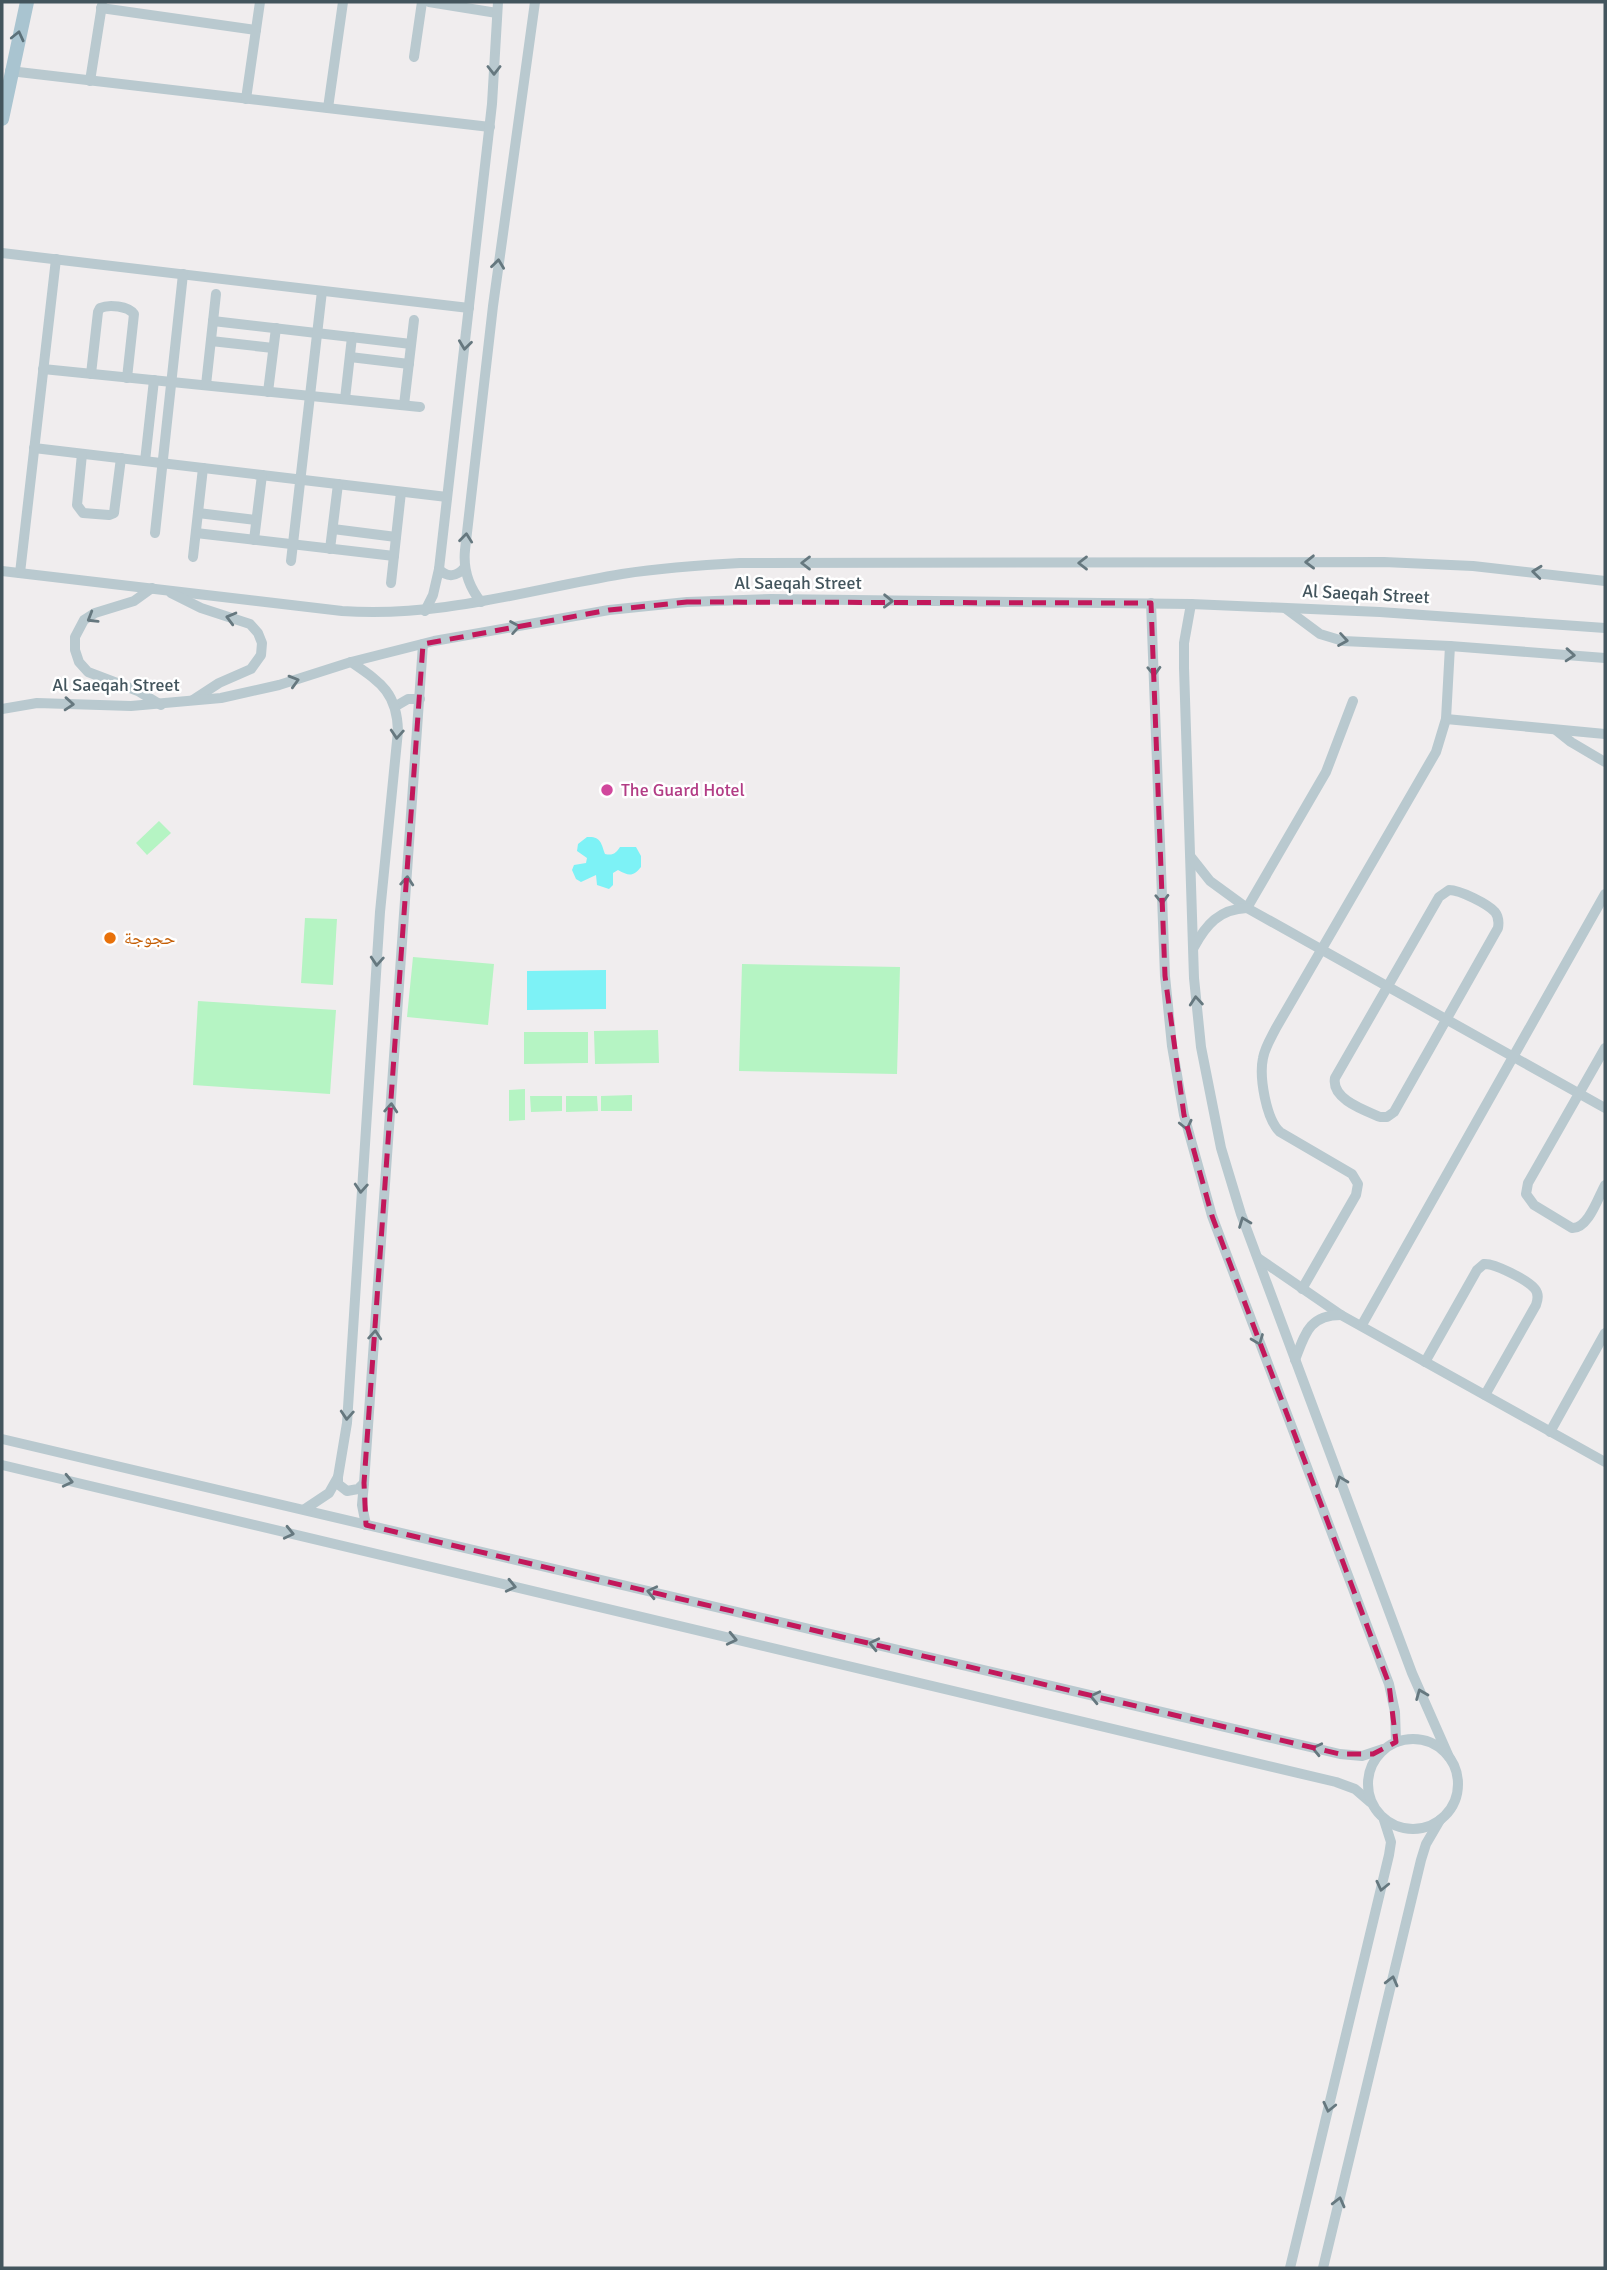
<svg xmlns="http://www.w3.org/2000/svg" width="1607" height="2270" font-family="Signika,'Noto Naskh Arabic',sans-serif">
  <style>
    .green { fill: #b5f4c3 }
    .water { fill: #7df2f6 }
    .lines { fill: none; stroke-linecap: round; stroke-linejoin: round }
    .minor { stroke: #b9c9cf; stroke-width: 10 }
    .major { stroke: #a9c4d0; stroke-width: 14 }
    .oneway { stroke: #5c717a }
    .oneway2 { stroke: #66787f }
    .marked { fill: none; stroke: #c2185b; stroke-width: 5; stroke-dasharray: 14 9; stroke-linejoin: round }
    .hotel-dot { fill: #d1479c; stroke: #fff; stroke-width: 2.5 }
    .food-dot { fill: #e8710a; stroke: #fff; stroke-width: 2.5 }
    .labels { text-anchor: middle; stroke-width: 5; stroke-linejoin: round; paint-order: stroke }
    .street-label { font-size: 18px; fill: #43555d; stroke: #fff }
    .hotel-label { font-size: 18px; fill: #b23c85; stroke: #fff; text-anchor: start }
    .food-label { font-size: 18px; fill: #c56008; stroke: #fff; text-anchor: start }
  </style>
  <rect width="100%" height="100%" fill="#f0edee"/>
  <g class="green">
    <polygon points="159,821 171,833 147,855 136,843"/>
    <polygon points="305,918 337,919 333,985 301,983"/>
    <polygon points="413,957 494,964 488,1025 407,1017"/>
    <polygon points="742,964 900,967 897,1074 739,1071"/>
    <polygon points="198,1001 336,1010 330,1094 193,1085"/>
    <polygon points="658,1030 659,1063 595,1064 594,1031"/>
    <polygon points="524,1032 588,1032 588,1063 524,1064"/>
    <polygon points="525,1089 525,1120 509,1121 509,1090"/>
    <polygon points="632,1095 632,1111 601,1111 601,1096"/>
    <polygon points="530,1096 562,1096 562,1111 531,1112"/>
    <polygon points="566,1096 597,1096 598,1111 566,1112"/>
  </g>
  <g class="water">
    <path d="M587 837C601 836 601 843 605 854 613 856 616 853 620 847H636L641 856V867C633 877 629 876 618 870L613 873V885L609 889 597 885 596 875 581 882 576 879 572 870 574 865 586 863 587 858 577 851 578 844Z"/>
    <polygon points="606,970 606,1009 527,1010 527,971"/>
  </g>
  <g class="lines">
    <g class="minor">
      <polyline points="429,2 497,13"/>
      <polyline points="101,8 256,30"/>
      <polyline points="414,57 422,2"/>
      <polyline points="10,71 490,127"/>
      <polyline points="90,81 102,5"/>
      <polyline points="246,99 260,2"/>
      <polyline points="328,108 343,2"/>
      <polyline points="2,253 469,308"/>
      <polyline points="213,321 411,344"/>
      <polyline points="211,341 273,348"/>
      <polyline points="350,357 409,364"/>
      <polyline points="43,369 420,407"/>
      <path d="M91 374 98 312 100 308C109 304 128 306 134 314L127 378"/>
      <polyline points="206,385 216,294"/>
      <polyline points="268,392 276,328"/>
      <polyline points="345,399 352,337"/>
      <polyline points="404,405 414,320"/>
      <polyline points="34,448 447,497"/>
      <polyline points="82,454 77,505 83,513 109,515 114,513 121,458"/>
      <polyline points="145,461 154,380"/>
      <polyline points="198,513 256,520"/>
      <polyline points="333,529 396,537"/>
      <polyline points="155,533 183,274"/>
      <polyline points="196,533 394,556"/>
      <polyline points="254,540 262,475"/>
      <polyline points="330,549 338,484"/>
      <polyline points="193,557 203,468"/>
      <polyline points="291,561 322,291"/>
      <path d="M439 569C447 578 457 577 465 567"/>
      <path d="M2 571 342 611C441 618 526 590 622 574 661 568 700 565 740 563L1384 562 1473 566 1605 581"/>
      <polyline points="20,573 56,259"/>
      <polyline points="391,583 401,492"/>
      <polyline points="152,588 134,601 95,613 84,620 75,637 75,650 79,662 88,672 138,691 161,705"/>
      <polyline points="171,593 201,608 250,624 258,633 262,643 261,655 251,669 219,683 193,700"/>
      <path d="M481 602C469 587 463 570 465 550L493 306 535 2"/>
      <polyline points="1151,603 1165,976 1172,1046 1184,1115 1212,1216 1389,1684 1395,1712 1396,1742"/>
      <polyline points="1191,604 1184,643 1184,668 1194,978 1201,1047 1221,1148 1241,1214 1412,1673 1449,1757"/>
      <polyline points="1285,608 1320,634 1343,641 1450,646 1605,658"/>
      <polyline points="425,611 433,595 439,569 492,104 498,2"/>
      <polyline points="396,706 408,699 420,699"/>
      <polyline points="2,709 37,703 131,706 221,698 279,685 351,662 434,641 609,610 687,602 771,599 1191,604 1380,612 1605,628"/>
      <polyline points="1446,719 1605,734"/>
      <polyline points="1556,730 1571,742 1605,762"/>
      <polyline points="1191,857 1210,881 1247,908 1605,1108"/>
      <path d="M1449 890C1460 890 1488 904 1495 912 1499 917 1499 922 1498 928L1394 1112 1387 1117H1380C1364 1110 1331 1099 1335 1078L1439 897Z"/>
      <polyline points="1247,908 1326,772 1353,701"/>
      <path d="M1194 947C1206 925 1219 909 1247 908"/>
      <path d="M1605 1048 1528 1183 1526 1194 1534 1205 1572 1228C1588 1229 1598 1198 1605 1185"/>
      <polyline points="1258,1258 1341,1315 1605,1462"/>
      <path d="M1302 1289 1356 1195 1358 1184 1352 1174 1280 1132C1266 1119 1259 1077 1263 1058 1265 1047 1271 1038 1276 1028L1436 752 1446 719 1450 646"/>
      <polyline points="1363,1323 1605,894"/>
      <path d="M1295 1360C1305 1334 1309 1315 1341 1315"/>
      <path d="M1425 1362 1477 1270 1484 1264C1494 1263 1528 1280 1535 1289 1539 1294 1538 1299 1536 1305L1485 1395"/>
      <polyline points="1550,1432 1605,1333"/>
      <polyline points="2,1439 1340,1754 1362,1756 1383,1749"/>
      <polyline points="2,1465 1336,1782 1355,1789 1370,1802"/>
      <polyline points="338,1477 338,1484 347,1491 358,1489 364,1483"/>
      <path d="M305 1509 329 1493 338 1477 347 1423 380 912 398 731C397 692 380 682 351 662"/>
      <polyline points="366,1525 362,1505 364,1483 423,644"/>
      <circle cx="1413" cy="1784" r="45"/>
      <polyline points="1290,2268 1389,1855 1391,1842 1384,1820"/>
      <polyline points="1323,2268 1421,1860 1426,1844 1440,1820"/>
    </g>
    <polyline class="major" points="2,119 27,2"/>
  </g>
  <defs><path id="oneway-chevron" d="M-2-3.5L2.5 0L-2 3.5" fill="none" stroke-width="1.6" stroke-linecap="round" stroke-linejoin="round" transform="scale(1.75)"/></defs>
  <use class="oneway" href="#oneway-chevron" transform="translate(18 36) rotate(-77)"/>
  <g class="oneway2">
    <use href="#oneway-chevron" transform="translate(494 70) rotate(90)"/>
    <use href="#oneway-chevron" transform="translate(498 264) rotate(-83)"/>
    <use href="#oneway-chevron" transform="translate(465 345) rotate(97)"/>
    <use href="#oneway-chevron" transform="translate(466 538) rotate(-84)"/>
    <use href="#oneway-chevron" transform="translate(1310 562) rotate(179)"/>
    <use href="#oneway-chevron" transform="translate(806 563) rotate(-180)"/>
    <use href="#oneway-chevron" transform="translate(1083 563) rotate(180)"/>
    <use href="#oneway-chevron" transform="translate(1537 572) rotate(-174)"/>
    <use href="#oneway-chevron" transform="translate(888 601) rotate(1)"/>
    <use href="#oneway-chevron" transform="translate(92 618) rotate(149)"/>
    <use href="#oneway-chevron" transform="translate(231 618) rotate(-165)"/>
    <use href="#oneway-chevron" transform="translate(515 627) rotate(-10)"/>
    <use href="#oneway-chevron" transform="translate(1343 640) rotate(9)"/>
    <use href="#oneway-chevron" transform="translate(1570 655) rotate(4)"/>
    <use href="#oneway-chevron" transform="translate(1154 671) rotate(88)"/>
    <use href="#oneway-chevron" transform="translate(294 681) rotate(-16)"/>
    <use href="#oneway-chevron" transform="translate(69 704) rotate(4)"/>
    <use href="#oneway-chevron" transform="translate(397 734) rotate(94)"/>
    <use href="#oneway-chevron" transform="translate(407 881) rotate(-86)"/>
    <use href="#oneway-chevron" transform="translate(1162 899) rotate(88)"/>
    <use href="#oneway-chevron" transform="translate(377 961) rotate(94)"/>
    <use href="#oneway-chevron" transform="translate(1196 1001) rotate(-95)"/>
    <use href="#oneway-chevron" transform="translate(391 1108) rotate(-86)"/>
    <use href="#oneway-chevron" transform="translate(1186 1125) rotate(77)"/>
    <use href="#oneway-chevron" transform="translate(361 1188) rotate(94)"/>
    <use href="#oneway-chevron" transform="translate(1244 1222) rotate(-111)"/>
    <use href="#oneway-chevron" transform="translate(375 1335) rotate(-86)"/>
    <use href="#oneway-chevron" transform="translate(1258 1340) rotate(69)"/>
    <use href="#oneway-chevron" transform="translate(347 1415) rotate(94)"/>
    <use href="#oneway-chevron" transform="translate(68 1481) rotate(13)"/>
    <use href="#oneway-chevron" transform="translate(1341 1481) rotate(-111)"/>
    <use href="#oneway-chevron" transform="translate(289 1533) rotate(13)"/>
    <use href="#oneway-chevron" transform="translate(511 1586) rotate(13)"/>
    <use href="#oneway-chevron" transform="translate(652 1592) rotate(-167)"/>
    <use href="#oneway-chevron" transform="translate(732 1639) rotate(13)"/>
    <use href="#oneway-chevron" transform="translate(874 1644) rotate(-167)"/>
    <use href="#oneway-chevron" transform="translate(1421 1694) rotate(-112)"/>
    <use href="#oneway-chevron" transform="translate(1095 1697) rotate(-167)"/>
    <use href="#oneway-chevron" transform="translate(1317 1749) rotate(-167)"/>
    <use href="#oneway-chevron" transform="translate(1382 1886) rotate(103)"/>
    <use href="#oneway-chevron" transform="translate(1392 1981) rotate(-76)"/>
    <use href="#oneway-chevron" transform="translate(1329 2107) rotate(103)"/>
    <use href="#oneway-chevron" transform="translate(1339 2202) rotate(-76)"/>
  </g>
  <path class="marked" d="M687 602 1151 603 1165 976 1184 1115 1212 1216 1389 1684 1396 1742 1373 1754H1340L366 1525 364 1483 423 644 609 610Z"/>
  <circle class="hotel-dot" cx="607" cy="790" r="7"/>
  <circle class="food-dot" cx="110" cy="938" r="7"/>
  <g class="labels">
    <g class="street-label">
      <text x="798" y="589">Al Saeqah Street</text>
      <text transform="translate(1366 594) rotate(3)" y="6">Al Saeqah Street</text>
      <text x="116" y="691">Al Saeqah Street</text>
    </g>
    <g class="hotel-label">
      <text x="621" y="796">The Guard Hotel</text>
    </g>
    <g class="food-label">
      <text x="124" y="944">حجوجة</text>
    </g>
  </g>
  <rect width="1607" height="2270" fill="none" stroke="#43555d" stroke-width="7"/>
</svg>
